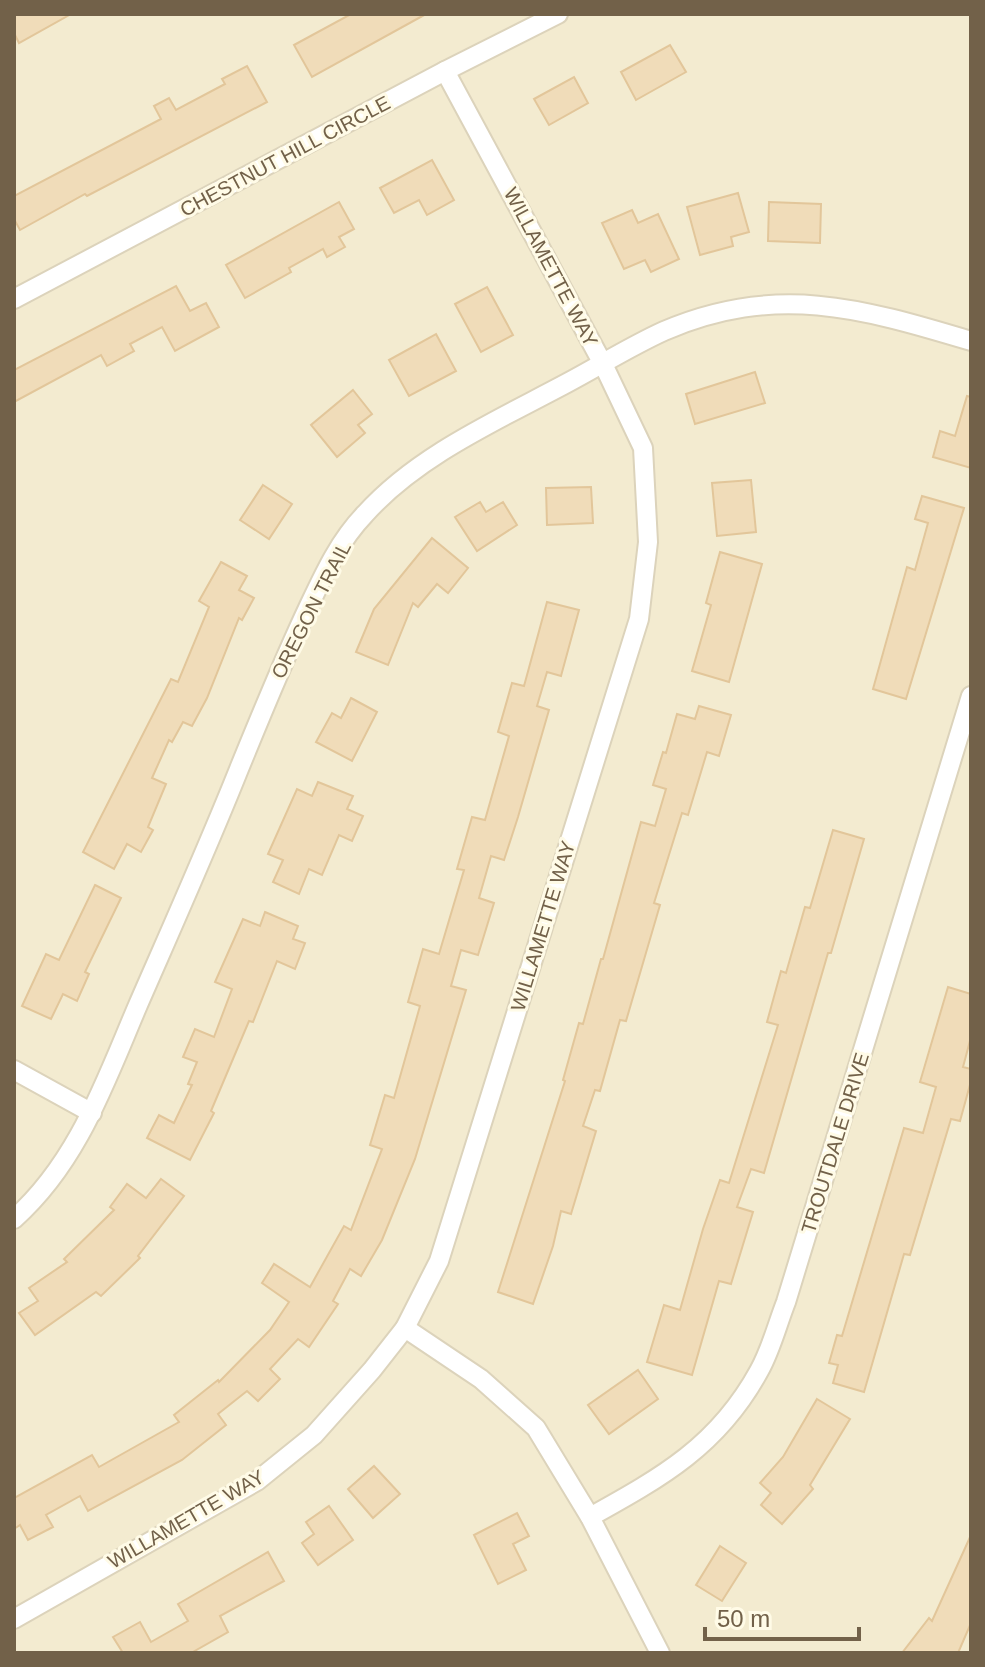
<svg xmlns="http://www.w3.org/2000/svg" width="985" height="1667" font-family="Arial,sans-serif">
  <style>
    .residential { fill: #f3ebd0 }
    .building { fill: #f0dcb9; stroke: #e2c69a; stroke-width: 2 }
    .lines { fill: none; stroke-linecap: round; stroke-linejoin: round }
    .minor-casing { stroke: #dcd3bb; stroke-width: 22 }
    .minor { stroke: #fff; stroke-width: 18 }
    .labels { text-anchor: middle; stroke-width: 6; stroke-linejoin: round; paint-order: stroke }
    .street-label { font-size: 20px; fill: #726149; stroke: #fffbe7 }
  </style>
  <rect width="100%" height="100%" fill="#fbf7e1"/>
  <rect class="residential" x="14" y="14" width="957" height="1639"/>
  <g class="building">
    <polygon points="14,14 71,14 19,43 14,33"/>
    <polygon points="351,14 426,14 312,77 294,45"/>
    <polygon points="670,45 686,72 636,100 621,72"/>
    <polygon points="247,66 267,102 87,196 85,194 20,230 14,219 14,196 161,119 154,106 169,98 176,110 225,84 222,79"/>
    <polygon points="574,77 588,103 549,125 534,99"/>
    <polygon points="432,160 454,200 427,215 419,200 394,213 380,188"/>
    <polygon points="738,193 749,232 731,237 733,246 700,255 687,207"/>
    <polygon points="339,202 354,229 339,237 345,247 327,257 323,249 289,268 291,272 245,298 226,265"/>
    <polygon points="769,202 821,204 820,243 768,241"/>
    <polygon points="632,210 638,223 658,214 679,259 651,272 645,260 624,269 602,223"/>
    <polygon points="176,286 190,311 206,303 219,327 175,351 162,327 130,344 134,351 107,366 101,355 14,402 14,370"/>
    <polygon points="487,287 513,335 481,352 455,304"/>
    <polygon points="436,334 456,371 409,396 389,360"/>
    <polygon points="755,372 765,403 695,424 686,394"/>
    <polygon points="353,390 372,414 358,425 365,433 337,457 311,425"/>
    <polygon points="967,396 971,397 971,468 933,457 940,431 955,436"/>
    <polygon points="751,480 756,532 717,536 712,483"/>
    <polygon points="263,485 292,504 269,539 240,520"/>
    <polygon points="591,487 593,523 547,525 546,488"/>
    <polygon points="922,496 964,508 906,699 873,689 907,567 915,570 928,523 915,519"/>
    <polygon points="480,502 486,512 503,502 517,525 477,551 455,517"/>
    <polygon points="432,538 468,568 448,593 437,584 418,607 413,603 388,665 356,652 374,609"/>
    <polygon points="720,552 762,564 729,682 692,671 711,605 706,603"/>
    <polygon points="221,562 247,576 239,590 254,598 242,620 239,618 207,698 192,726 183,722 172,742 169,740 152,778 166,784 148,827 153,830 141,852 127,844 114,869 83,852 171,679 178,682 209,607 199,601"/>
    <polygon points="547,602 579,610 561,676 547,672 537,706 549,710 518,817 504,860 491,856 479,898 494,903 478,955 461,950 451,986 466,990 415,1159 382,1240 361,1276 350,1269 333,1301 338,1304 309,1347 298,1339 270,1369 280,1379 258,1401 247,1391 218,1414 226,1425 182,1460 88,1511 80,1496 46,1515 53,1527 28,1540 20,1525 14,1529 14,1498 92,1455 99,1467 179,1422 174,1415 218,1380 219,1382 270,1330 289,1302 262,1283 274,1264 310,1287 344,1226 351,1230 382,1149 370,1145 385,1095 394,1098 420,1006 408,1002 423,949 439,954 464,870 457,869 472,817 485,820 509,736 498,732 512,683 524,686"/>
    <polygon points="351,698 377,712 352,761 316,742 332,713 341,718"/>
    <polygon points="699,706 731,715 719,756 707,752 688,815 682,813 654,903 660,905 626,1021 620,1020 600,1091 595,1090 583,1126 596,1131 571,1214 561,1211 553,1246 533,1304 498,1292 565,1081 563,1080 579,1023 583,1024 601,959 603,959 641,822 655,826 666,789 653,785 663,752 666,753 677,714 695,719"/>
    <polygon points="318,782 353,796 347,809 363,816 352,841 339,835 322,875 309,869 299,894 273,882 283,860 268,854 297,789 312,796"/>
    <polygon points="833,830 864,839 831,953 828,953 764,1173 751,1169 737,1207 753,1212 731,1284 719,1281 692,1375 647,1362 664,1305 680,1310 703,1229 720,1180 729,1183 778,1025 767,1022 781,971 786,973 805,907 810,908"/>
    <polygon points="95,885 121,898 85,972 89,974 77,1001 63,994 51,1019 22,1006 46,954 59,960"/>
    <polygon points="265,912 298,926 293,939 305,943 295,969 277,961 253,1022 249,1021 211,1111 214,1113 190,1160 147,1138 159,1115 174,1123 192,1085 188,1084 197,1062 183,1057 195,1029 214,1037 232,989 215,982 243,919 260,926"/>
    <polygon points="948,987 971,994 971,1037 963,1067 971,1069 971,1081 960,1121 951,1119 910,1255 904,1254 864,1392 833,1383 838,1365 829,1363 837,1335 842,1336 904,1128 923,1133 936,1087 920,1082"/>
    <polygon points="161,1179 184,1196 138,1256 140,1258 101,1296 96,1292 35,1335 19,1313 38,1301 29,1288 67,1262 64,1259 114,1210 110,1207 127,1184 146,1198"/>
    <polygon points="638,1370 658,1399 609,1434 588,1405"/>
    <polygon points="817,1399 850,1419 810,1485 813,1489 782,1524 761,1505 771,1493 760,1483 783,1457"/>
    <polygon points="374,1466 400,1494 373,1518 348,1489"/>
    <polygon points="329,1506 353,1540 318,1565 302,1543 314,1534 306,1522"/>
    <polygon points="517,1513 529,1536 513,1544 526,1570 498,1584 474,1535"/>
    <polygon points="971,1535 971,1623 958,1653 902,1653 929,1618 932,1621"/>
    <polygon points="720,1546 746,1563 722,1601 696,1585"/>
    <polygon points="268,1552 284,1581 220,1616 228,1632 191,1653 123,1653 113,1637 140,1622 151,1642 188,1621 178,1604"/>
  </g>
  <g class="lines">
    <g class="minor-casing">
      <g id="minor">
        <polyline points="14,299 445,71 558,14"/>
        <polyline points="14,1070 92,1113"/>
        <path d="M14 1219C78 1162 105 1082 138 1005 172 927 207 849 239 769 261 715 283 661 308 608 324 574 339 541 365 514 418 455 498 420 567 383 599 366 631 346 664 331 775 283 861 308 971 341"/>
        <polyline points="405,1328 481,1379 536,1428 590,1517 660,1653"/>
        <path d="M590 1517C662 1477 718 1446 759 1371 771 1350 777 1325 786 1302L971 696"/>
        <polyline points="14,1619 257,1481 314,1435 372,1370 405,1328 439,1261 639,619 648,542 643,448 603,364 445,71"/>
      </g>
    </g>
    <use href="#minor" class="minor"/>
  </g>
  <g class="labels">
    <g class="street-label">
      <text transform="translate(285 156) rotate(-28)" y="7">CHESTNUT HILL CIRCLE</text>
      <text transform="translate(551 267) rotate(62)" y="7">WILLAMETTE WAY</text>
      <text transform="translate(311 610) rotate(-63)" y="7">OREGON TRAIL</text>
      <text transform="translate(543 926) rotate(-73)" y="7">WILLAMETTE WAY</text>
      <text transform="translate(835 1143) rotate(-73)" y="7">TROUTDALE DRIVE</text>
      <text transform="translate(186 1519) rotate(-30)" y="7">WILLAMETTE WAY</text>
    </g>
  </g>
  <rect width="985" height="1667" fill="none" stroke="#726149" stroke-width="32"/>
  <path d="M705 1627v12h154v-12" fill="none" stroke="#726149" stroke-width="4"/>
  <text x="717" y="1627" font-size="24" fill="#726149" stroke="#fffbe7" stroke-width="6" paint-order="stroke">50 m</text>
</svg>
